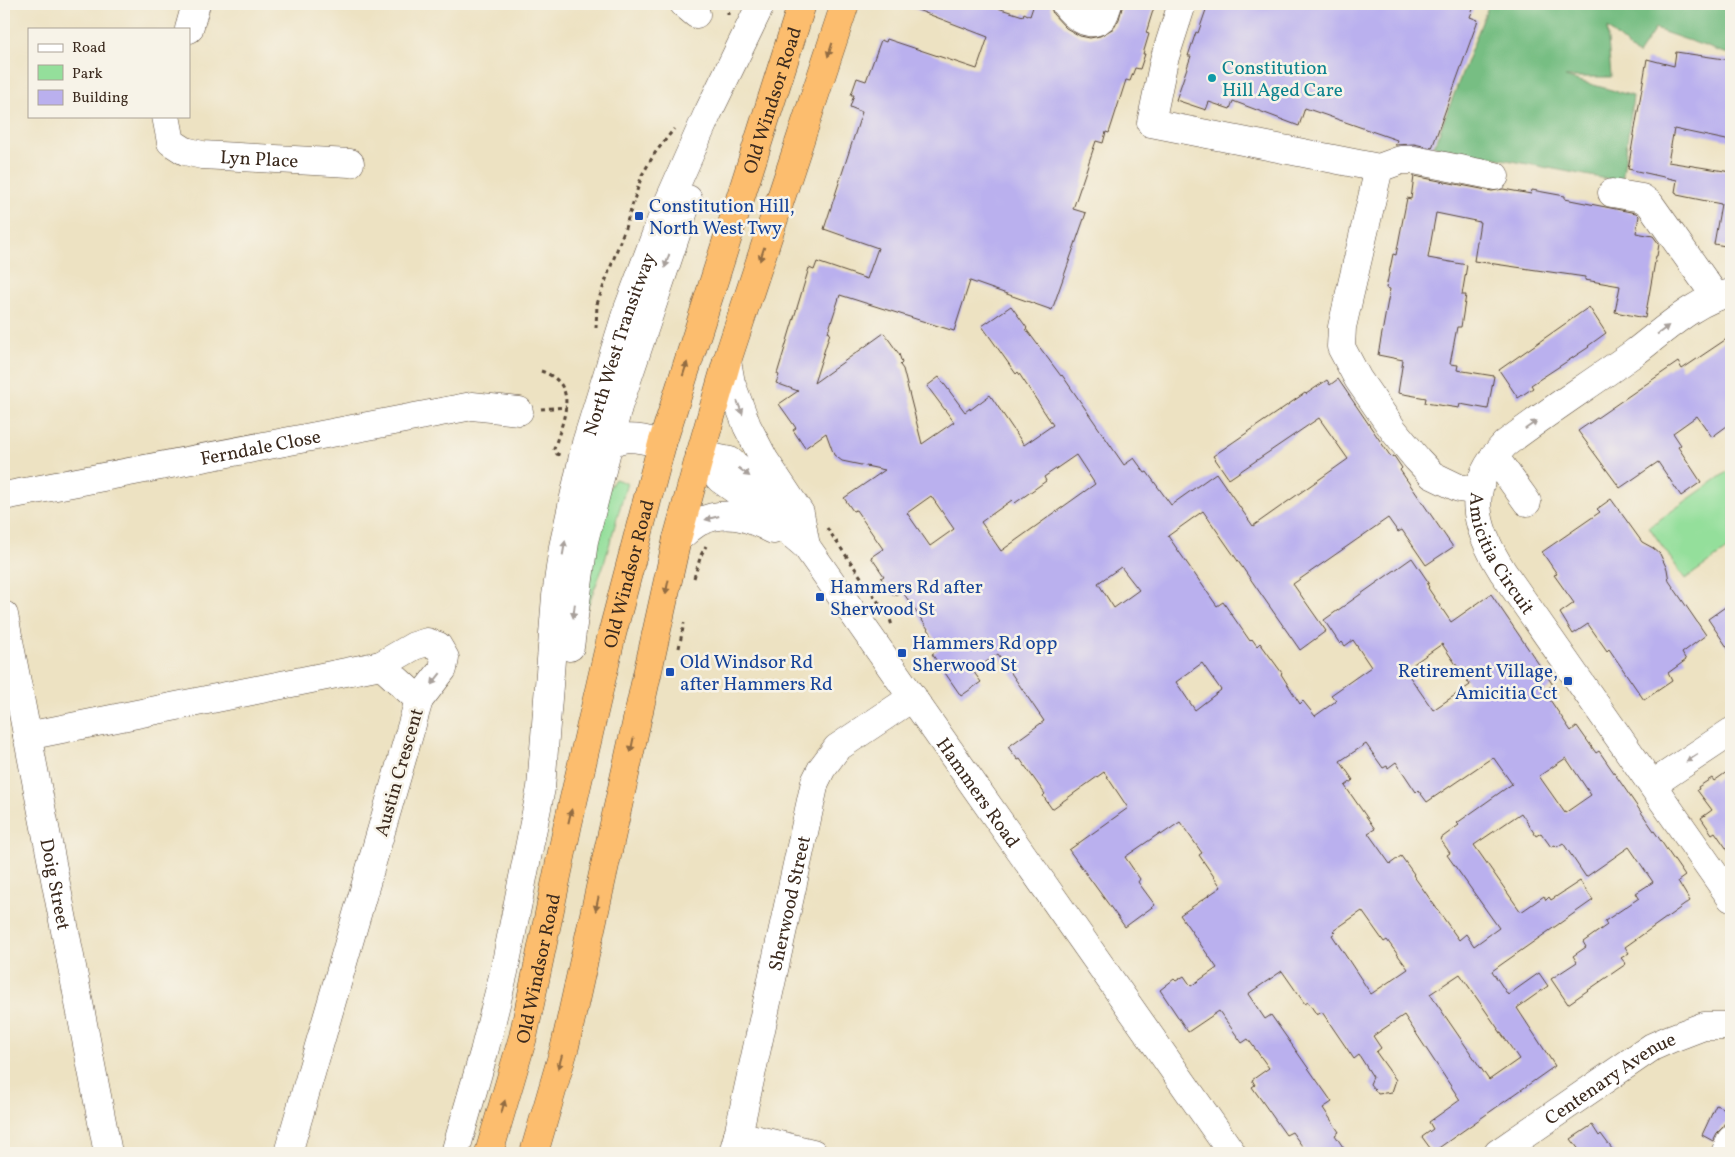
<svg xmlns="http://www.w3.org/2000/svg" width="1735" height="1157" font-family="Vollkorn,serif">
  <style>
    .green { fill: #94df9b; stroke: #68845c }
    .forest { fill: #77be83; stroke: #597450 }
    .building { fill: #bab0ee; fill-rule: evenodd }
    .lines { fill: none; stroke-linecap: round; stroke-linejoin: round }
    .minor-casing { stroke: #564637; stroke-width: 29 }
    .highway-casing { stroke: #564637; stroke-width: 29 }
    .path { stroke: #564637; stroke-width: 3; stroke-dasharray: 4 4; stroke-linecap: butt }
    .minor { stroke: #fff; stroke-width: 28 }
    .highway { stroke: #fcbd6e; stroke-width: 28 }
    .oneway { fill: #926c42 }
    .oneway2 { fill: #a79f9a }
    .culture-dot { fill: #0f9aa8; stroke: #f7f3e8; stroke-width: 2 }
    .transit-dot { fill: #1a4fb4; stroke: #f7f3e8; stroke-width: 2 }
    .labels { text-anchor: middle; stroke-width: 5; stroke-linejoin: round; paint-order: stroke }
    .culture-label { font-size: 19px; fill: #0d838f; stroke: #f7f3e8; text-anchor: start }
    .street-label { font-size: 19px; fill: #3b2a1e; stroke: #f7f3e8 }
    .transit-label { font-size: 19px; fill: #164399; stroke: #f7f3e8; text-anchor: start }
  </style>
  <rect width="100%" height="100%" fill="#f7f3e8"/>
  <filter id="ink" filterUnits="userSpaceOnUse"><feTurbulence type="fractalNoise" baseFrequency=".02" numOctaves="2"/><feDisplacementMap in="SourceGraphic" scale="10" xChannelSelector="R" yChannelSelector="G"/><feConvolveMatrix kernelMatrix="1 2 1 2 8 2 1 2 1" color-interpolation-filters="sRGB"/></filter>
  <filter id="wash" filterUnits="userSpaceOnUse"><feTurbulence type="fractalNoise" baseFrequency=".0096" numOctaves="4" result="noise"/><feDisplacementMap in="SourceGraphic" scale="20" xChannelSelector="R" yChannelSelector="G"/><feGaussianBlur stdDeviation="1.12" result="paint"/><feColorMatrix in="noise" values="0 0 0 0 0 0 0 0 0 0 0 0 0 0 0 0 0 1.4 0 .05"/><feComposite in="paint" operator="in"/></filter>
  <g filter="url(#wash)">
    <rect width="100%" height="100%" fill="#ede2c2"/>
    <g class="green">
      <polygon points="1731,469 1731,547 1685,579 1649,527"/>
      <polygon points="615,479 627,483 603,567 583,618 602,499"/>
    </g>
    <polygon class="forest" points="1489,4 1731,4 1731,50 1728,54 1655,29 1638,55 1607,28 1611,77 1565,77 1633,96 1622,182 1434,146"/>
    <g id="blocks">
      <g class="building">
        <path d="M907 4H985L1023 16 1024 13 1030 16 1034 4H1050L1053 14 1066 28 1080 36 1090 38 1100 36 1114 28 1119 19 1123 4H1155L1146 33 1149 34 1143 54H1145L1140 69 1135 68 1130 81 1126 80 1109 133 1106 132 1103 143 1096 141 1073 209 1086 213 1052 310 970 281 954 331 840 295 828 332 830 333 814 383 884 333 899 354 902 363 900 365 903 369 922 444 954 422 927 386 939 377 965 412 970 408V410L990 395 1024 445 1053 425 1018 372 1016 374 982 326 1011 306 1027 328 1026 329 1061 376 1062 375 1124 465 1134 458 1145 473 1147 472 1171 505 1216 473 1253 526 1348 459 1319 418 1229 479 1213 456 1305 393 1306 394 1327 380 1330 385 1338 379 1391 457 1394 456 1402 468 1400 470 1453 547 1426 565 1402 530 1398 532 1388 518 1293 584 1326 631 1300 650 1203 511 1168 536 1217 606 1223 602 1250 641 1252 639 1257 646 1260 643 1282 673 1281 674 1300 704 1303 701 1315 716 1336 701 1331 695 1371 667 1353 640 1345 646 1342 642 1340 644 1324 620 1412 558 1429 583 1427 584 1429 587 1428 588 1451 622 1491 594 1553 685 1544 691 1571 731 1577 726 1596 753 1599 751 1685 876 1678 881 1690 901 1625 947 1629 953 1621 958 1626 964 1568 1004 1551 979 1577 962 1573 956 1586 947 1583 942 1607 925 1605 921 1639 898 1636 893 1653 882 1629 847 1586 877 1563 843 1557 847 1555 845 1551 847 1541 833 1536 836 1521 813 1474 845 1521 912 1544 896 1546 900 1549 897 1551 900 1580 881 1593 900 1492 971 1508 995 1539 973 1548 986 1517 1008 1555 1066 1433 1152 1422 1137 1433 1129 1429 1122 1460 1100 1404 1015 1373 1036 1381 1048 1376 1052 1396 1080 1392 1092 1378 1094 1370 1084 1373 1077 1359 1055 1354 1059 1322 1012 1317 1015 1308 1002 1305 1004 1282 971 1248 994 1265 1019 1271 1015 1332 1102 1323 1108 1339 1132 1335 1135 1347 1153H1307L1292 1132 1286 1135 1252 1087 1255 1085 1252 1080 1269 1068 1248 1039 1242 1043 1219 1011 1188 1032 1160 990 1174 979 1176 981 1184 976 1191 986 1217 968 1180 915 1221 887 1199 855 1202 853 1180 822 1161 835 1160 833 1125 857 1140 879 1138 882 1155 905 1125 927 1069 850 1128 808 1104 772 1052 809 1043 796 1045 794 1020 759 1018 760 1008 747 1044 721 998 654 973 671 981 682 961 696 932 654 941 648 902 591 894 596 881 578 884 576 871 557 883 549 856 510 853 511 844 498 885 470 842 461 834 455 826 433 805 448 793 430 796 428 779 404 798 391 776 383 779 375 777 374 809 268 814 270 817 262 867 279 878 248 824 229 862 112 850 107 854 95H851L857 78 866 81 881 40 886 42 887 39 977 69 988 37 907 6ZM1076 455 1095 484 1001 551 981 522 1012 500 1015 503 1046 481 1044 477ZM931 496 954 529 930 546 907 513ZM1121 567 1139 590 1114 608 1098 583ZM1442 644 1470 685 1433 710 1405 670ZM1202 663 1221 690 1195 710 1176 682ZM1366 744 1383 768 1387 766 1388 768 1396 762 1416 792 1418 790 1427 802 1493 757 1512 784 1457 823 1459 825 1440 839 1450 853 1447 855 1499 928 1474 946 1466 934 1459 940 1413 875 1414 874 1401 856 1390 864 1368 833 1375 829 1345 786 1353 780 1340 761ZM1566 758 1591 795 1565 813 1539 776ZM1362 911 1384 942 1387 940 1408 969 1371 994 1332 935 1335 933 1333 931ZM1460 974 1519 1059 1489 1080 1430 994Z"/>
        <polygon points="1208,4 1475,4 1470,17 1478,20 1432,148 1414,144 1395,145 1397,140 1305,108 1299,126 1233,101 1230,109 1209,102 1206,110 1176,100 1191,56 1188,56 1196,32 1198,33"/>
        <polygon points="1676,52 1731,60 1731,141 1674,129 1668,162 1731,172 1731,247 1714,244 1721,204 1677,195 1677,193 1675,192 1677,180 1628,169 1647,59 1674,66"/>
        <polygon points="1414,176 1492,191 1503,189 1531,194 1532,190 1565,196 1565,199 1636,213 1639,216 1636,233 1653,236 1659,244 1657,256 1656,256 1645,318 1615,312 1620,286 1585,280 1585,277 1474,261 1480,222 1436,213 1428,258 1467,265 1462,295 1466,295 1461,327 1457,327 1450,364 1458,365 1457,370 1494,376 1488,409 1460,404 1459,408 1425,403 1426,398 1398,393 1403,360 1378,355 1390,289 1386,288 1393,254 1396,255 1407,198 1411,199"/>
        <polygon points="1589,307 1606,333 1588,346 1589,347 1531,385 1533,388 1518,398 1499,370"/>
        <polygon points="1731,336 1731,423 1712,437 1697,416 1673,433 1681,445 1678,447 1701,482 1681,496 1658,462 1620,488 1578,431 1678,362 1682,369"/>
        <polygon points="1611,499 1642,542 1653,548 1660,554 1667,569 1669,581 1706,635 1682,653 1686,660 1668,673 1672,681 1644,700 1609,649 1607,651 1588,624 1573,634 1560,613 1574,603 1554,575 1557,574 1542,552 1600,512 1597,509"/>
        <polygon points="1731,603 1731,653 1708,619"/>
        <polygon points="1731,769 1731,855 1715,832 1712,834 1701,818 1712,810 1697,790 1699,789 1698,787 1712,778 1714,781"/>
        <polygon points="1716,1105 1731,1112 1724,1126 1717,1133 1713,1141 1702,1135"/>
        <polygon points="1592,1125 1599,1136 1601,1134 1615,1153 1576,1153 1580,1151 1571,1139"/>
      </g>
    </g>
  </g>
  <g filter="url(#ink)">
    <use href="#blocks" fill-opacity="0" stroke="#564637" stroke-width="1"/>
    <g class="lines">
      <g class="minor-casing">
        <g id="minor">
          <polyline points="684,4 696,14"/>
          <path d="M1065 4C1072 14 1089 30 1102 18 1105 15 1106 9 1108 4"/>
          <polyline points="1182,4 1164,60 1151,123 1379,168 1401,160 1414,160 1495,176"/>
          <polyline points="189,29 196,4"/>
          <path id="s1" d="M166 116 171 142 185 151 202 155 350 163"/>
          <polyline points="1379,168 1342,327 1341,347 1358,379 1394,431 1417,459 1432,475 1459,488 1478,491"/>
          <polyline points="1612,193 1642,198 1650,204 1716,297"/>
          <path id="s2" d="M1731 293C1696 299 1662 332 1634 353 1591 384 1547 412 1505 444 1464 487 1473 525 1503 572L1731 898"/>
          <polyline points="727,361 731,383 747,426 764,459 800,513 806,546"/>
          <path d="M597 455C618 432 635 437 662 444"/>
          <path id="s3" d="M700 455 720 479 762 509 806 546 1232 1153"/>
          <polyline points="700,455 730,461 769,492 780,506"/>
          <polyline points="1494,456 1527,502"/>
          <path id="s4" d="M4 496 472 406 519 411"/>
          <path d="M677 539C684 534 691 526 699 522 725 509 749 517 773 530"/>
          <path id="s5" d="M4 615 108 1153"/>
          <polyline points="570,647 584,541 618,407 688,199"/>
          <polyline points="381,665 414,646 427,642 438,646 445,658 443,669 419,700"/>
          <polyline points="27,736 381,665 419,700 288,1153"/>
          <polyline points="1653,784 1731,732"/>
          <polyline points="738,1135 813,1153"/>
          <path id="s6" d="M455 1153 484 1052 504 972 541 788 556 596 563 547 586 443 626 314 665 210 707 115 761 4"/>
          <path id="s7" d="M733 1153 738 1135 815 782 822 768 837 748 913 697"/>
          <path id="s8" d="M1498 1153 1652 1047 1670 1039 1704 1026H1731"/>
          <polyline points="1725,1153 1731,1140"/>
        </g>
      </g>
      <g class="highway-casing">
        <g id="highway">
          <path id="s9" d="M489 1153 523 1037 568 824 612 634 662 444 802 4"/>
          <polyline points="534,1153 565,1046 677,539 700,455 727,361 845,4"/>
        </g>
      </g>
      <g class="path">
        <polyline points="728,4 728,15"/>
        <polyline points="596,328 597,304 625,228 642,175 655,153 674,129"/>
        <path d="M541 371C581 385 563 420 554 449L557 454 560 455"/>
        <polyline points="541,409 566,407"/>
        <polyline points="827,528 890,619 892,626"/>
        <polyline points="694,578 701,555 706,546"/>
        <polyline points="679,648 684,623"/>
      </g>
      <use href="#minor" class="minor"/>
      <use href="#highway" class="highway"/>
    </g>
    <defs><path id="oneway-solid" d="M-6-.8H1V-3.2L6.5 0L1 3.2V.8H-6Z" transform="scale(1.25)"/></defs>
    <g class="oneway">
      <use href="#oneway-solid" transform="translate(830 50) rotate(108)"/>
      <use href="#oneway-solid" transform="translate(762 254) rotate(108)"/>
      <use href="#oneway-solid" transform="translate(685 369) rotate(-72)"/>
      <use href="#oneway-solid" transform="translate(667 587) rotate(102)"/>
      <use href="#oneway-solid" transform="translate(632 745) rotate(102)"/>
      <use href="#oneway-solid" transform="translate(570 816) rotate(-77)"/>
      <use href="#oneway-solid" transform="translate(597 904) rotate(102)"/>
      <use href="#oneway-solid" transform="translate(560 1062) rotate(106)"/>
      <use href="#oneway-solid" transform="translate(503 1107) rotate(-74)"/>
    </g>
    <g class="oneway2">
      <use href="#oneway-solid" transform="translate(667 261) rotate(108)"/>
      <use href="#oneway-solid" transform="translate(1663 330) rotate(-37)"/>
      <use href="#oneway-solid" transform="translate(740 408) rotate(69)"/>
      <use href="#oneway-solid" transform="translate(1531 425) rotate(-35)"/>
      <use href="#oneway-solid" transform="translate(744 472) rotate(37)"/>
      <use href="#oneway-solid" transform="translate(712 518) rotate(165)"/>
      <use href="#oneway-solid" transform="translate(564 548) rotate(-80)"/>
      <use href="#oneway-solid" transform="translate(574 611) rotate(97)"/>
      <use href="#oneway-solid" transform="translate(436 679) rotate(128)"/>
      <use href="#oneway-solid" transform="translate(1692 758) rotate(146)"/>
    </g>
  </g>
  <circle class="culture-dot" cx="1212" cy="78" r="5"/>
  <g class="transit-dot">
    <rect x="634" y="211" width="10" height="10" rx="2.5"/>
    <rect x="815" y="592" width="10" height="10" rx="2.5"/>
    <rect x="897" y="648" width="10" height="10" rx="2.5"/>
    <rect x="665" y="667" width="10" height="10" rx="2.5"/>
    <rect x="1563" y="676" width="10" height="10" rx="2.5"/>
  </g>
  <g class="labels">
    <g class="culture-label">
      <text x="1222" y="74">Constitution<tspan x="1222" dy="22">Hill Aged Care</tspan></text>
    </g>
    <g class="street-label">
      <text dy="7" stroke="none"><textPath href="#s9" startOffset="1091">Old Windsor Road</textPath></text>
      <text dy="7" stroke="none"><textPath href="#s1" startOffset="118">Lyn Place</textPath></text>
      <text dy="7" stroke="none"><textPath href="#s6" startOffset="828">North West Transitway</textPath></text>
      <text dy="7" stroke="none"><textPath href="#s4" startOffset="261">Ferndale Close</textPath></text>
      <text dy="7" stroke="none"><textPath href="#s2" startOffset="396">Amicitia Circuit</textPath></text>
      <text dy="7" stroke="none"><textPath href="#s9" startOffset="596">Old Windsor Road</textPath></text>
      <text transform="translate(398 772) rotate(-74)" y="7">Austin Crescent</text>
      <text dy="7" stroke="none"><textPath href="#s3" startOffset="441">Hammers Road</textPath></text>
      <text dy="7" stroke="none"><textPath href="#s5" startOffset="274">Doig Street</textPath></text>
      <text dy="7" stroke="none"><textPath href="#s7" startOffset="256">Sherwood Street</textPath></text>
      <text dy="7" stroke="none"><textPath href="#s9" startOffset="191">Old Windsor Road</textPath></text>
      <text dy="7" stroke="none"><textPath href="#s8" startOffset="135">Centenary Avenue</textPath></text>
    </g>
    <g class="transit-label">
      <text x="649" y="212">Constitution Hill,<tspan x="649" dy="22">North West Twy</tspan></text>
      <text x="830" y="593">Hammers Rd after<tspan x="830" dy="22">Sherwood St</tspan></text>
      <text x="912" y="649">Hammers Rd opp<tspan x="912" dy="22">Sherwood St</tspan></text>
      <text x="680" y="668">Old Windsor Rd<tspan x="680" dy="22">after Hammers Rd</tspan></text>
      <text x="1558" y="677" text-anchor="end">Retirement Village,<tspan x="1558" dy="22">Amicitia Cct</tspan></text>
    </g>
  </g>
  <rect width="1735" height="1157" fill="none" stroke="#f7f3e8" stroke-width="20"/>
  <rect x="28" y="28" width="162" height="90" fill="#f7f3e8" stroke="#aca397"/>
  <rect x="38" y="44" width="25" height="8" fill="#ffffff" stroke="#aca397"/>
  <text x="72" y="52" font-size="15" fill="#3b2a1e">Road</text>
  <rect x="38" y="65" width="25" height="15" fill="#94df9b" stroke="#aca397"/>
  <text x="72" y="78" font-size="15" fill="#3b2a1e">Park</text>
  <rect x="38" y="90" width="25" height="15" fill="#bab0ee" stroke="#aca397"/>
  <text x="72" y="102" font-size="15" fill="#3b2a1e">Building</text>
</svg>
